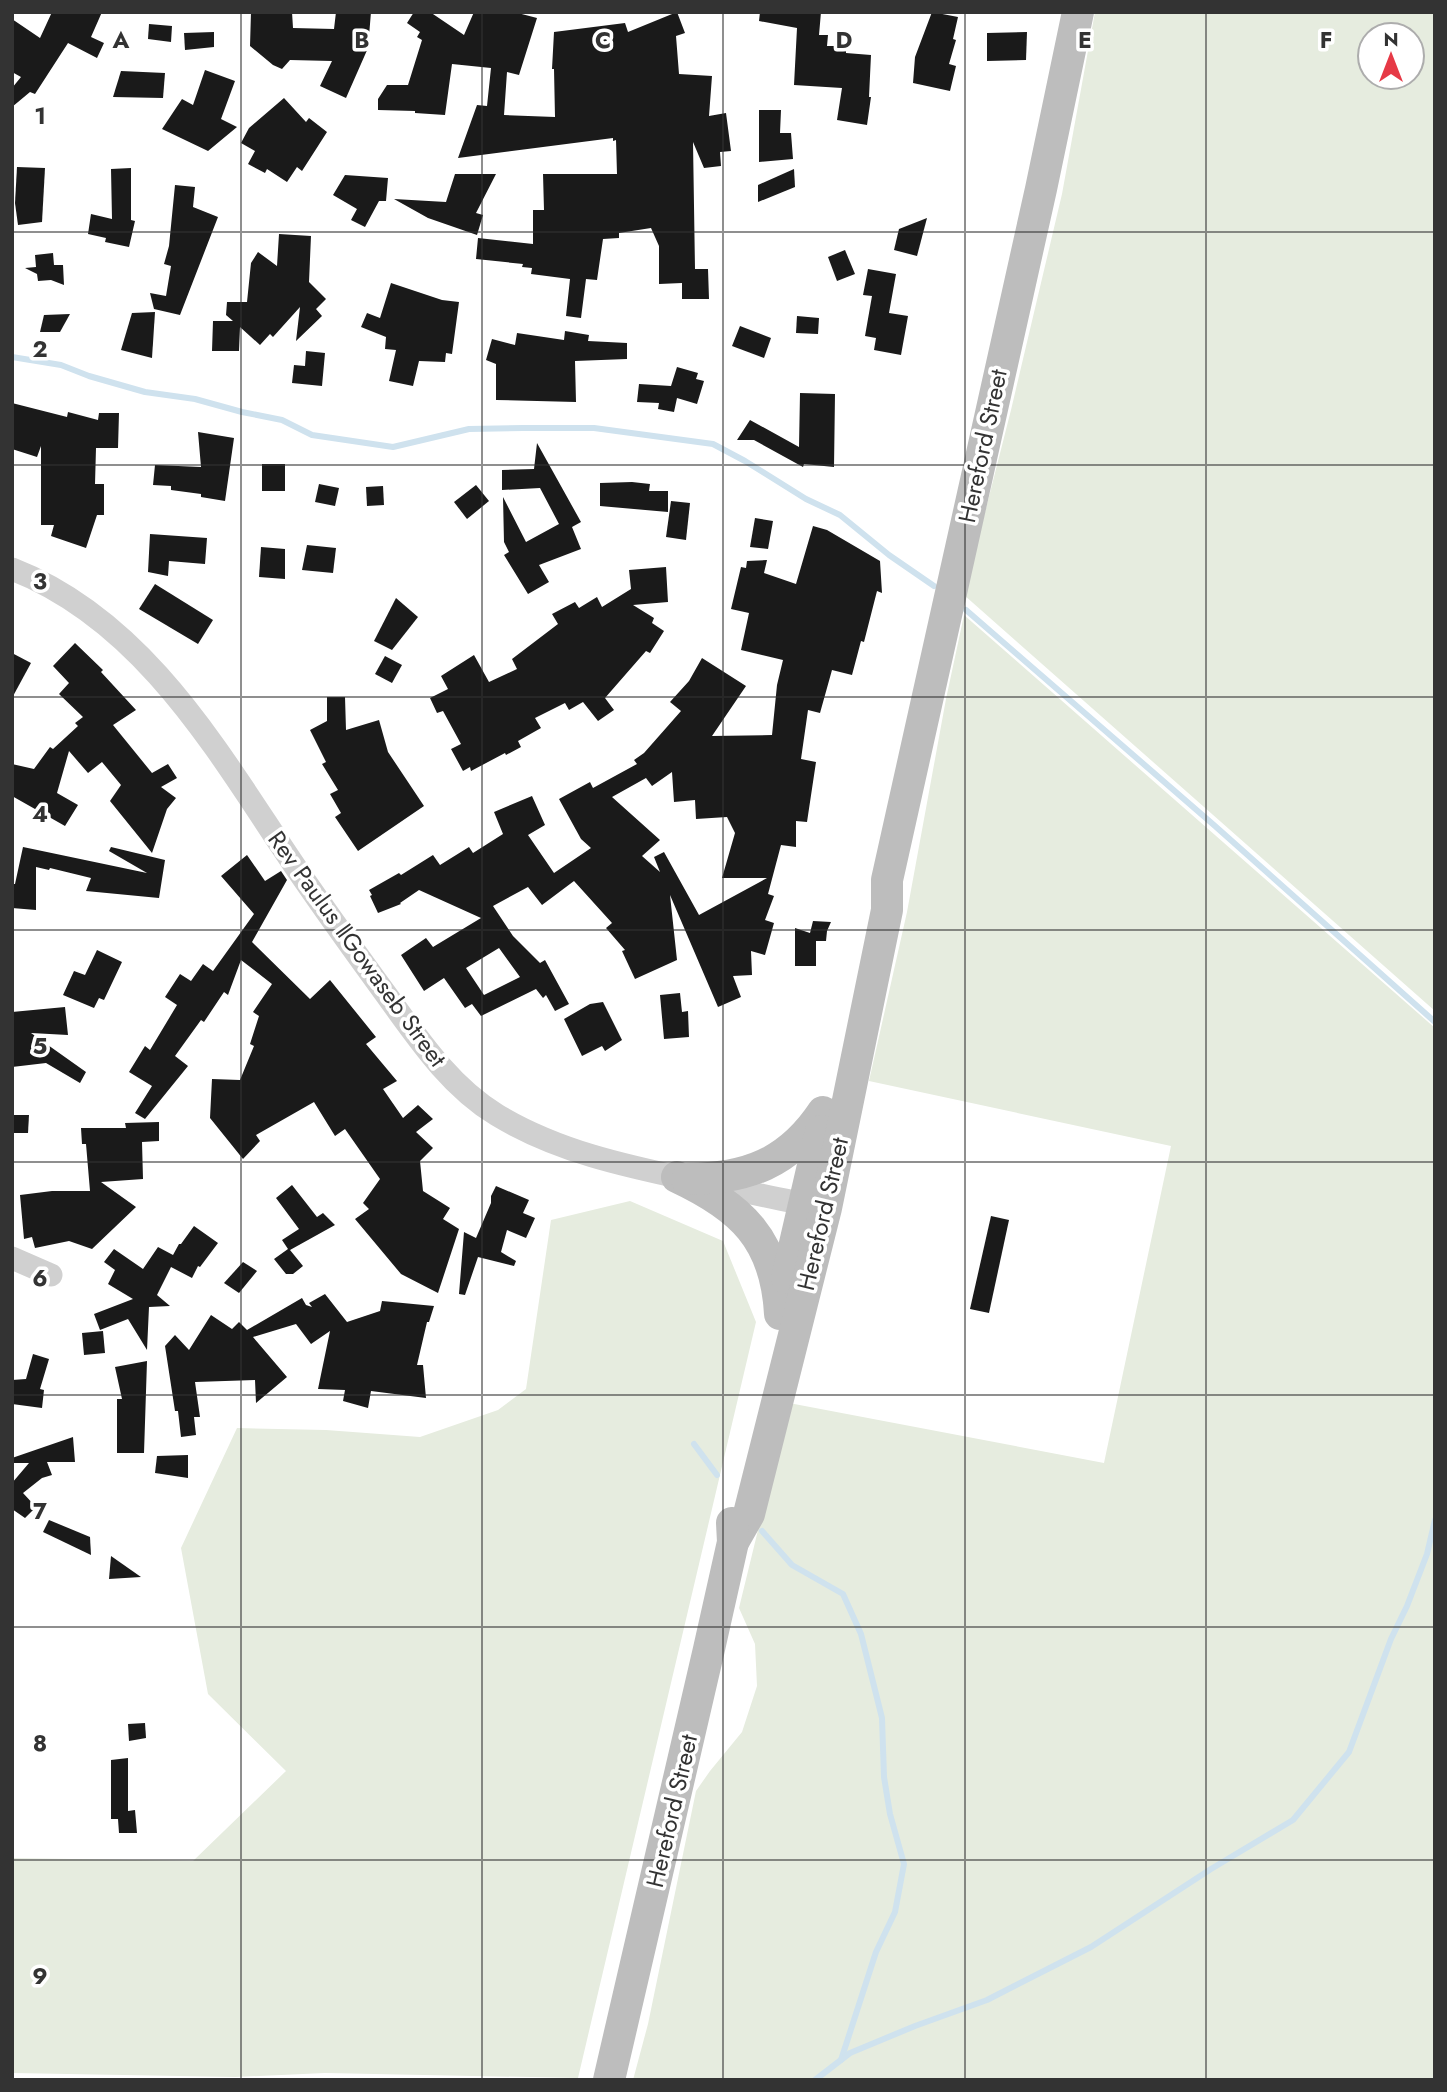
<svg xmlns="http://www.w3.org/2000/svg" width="1447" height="2092" font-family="Jost,sans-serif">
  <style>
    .green { fill: #e6ecdf; fill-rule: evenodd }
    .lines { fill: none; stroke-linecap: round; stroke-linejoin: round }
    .stream { stroke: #cfe2ee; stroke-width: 6 }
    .building { fill: #1a1a1a; fill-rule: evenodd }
    .minor { stroke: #d0d0d0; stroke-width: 23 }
    .secondary { stroke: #bdbdbd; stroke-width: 32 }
    .grid { fill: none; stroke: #333; stroke-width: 2; stroke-opacity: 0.55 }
    .labels { text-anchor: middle; stroke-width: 7; stroke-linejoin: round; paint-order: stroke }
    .street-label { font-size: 24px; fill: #333; stroke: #fff }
    .grid-label { font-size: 23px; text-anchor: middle; font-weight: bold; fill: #333; stroke: #fff; stroke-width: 7; stroke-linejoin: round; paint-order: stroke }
  </style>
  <rect width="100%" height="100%" fill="#fff"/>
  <g class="green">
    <path d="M1095 12H1435V1011L964 595 1011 410 1062 194ZM1370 35H1412V77H1370Z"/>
    <polygon points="964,615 1435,1028 1435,2080 633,2080 648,2024 696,1791 710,1771 742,1732 757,1686 755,1644 739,1608 789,1403 1104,1463 1171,1146 869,1081 907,912 946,699"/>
    <polygon points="630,1201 723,1241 756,1322 578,2078 325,2073 235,2077 12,2073 12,1858 193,1861 286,1771 208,1694 181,1548 237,1428 326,1430 420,1437 498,1410 526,1389 551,1220"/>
  </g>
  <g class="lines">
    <g class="stream">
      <polyline points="12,357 61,365 89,376 145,392 195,399 242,412 282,420 312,435 393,447 469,429 523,428 594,428 713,444 745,461 806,499 840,515 889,555 934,586"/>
      <polyline points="966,610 1215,826 1435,1022"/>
      <polyline points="694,1444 717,1475"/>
      <polyline points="762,1531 792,1565 843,1594 861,1634 882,1718 884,1777 890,1814 904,1864 895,1912 876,1952 841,2060"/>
      <polyline points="815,2080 850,2053 915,2026 987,2000 1091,1947 1211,1869 1293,1820 1349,1752 1391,1639 1407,1606 1427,1554 1435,1520"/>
    </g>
  </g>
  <g class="building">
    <polygon points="52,12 102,12 91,37 104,43 97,58 68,43 35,94 30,92 12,107 12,88 21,77 12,72 12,19 40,38"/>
    <polygon points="251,12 292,12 293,28 334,29 336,12 371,12 368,48 346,98 320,86 332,61 290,60 282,69 273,65 250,46"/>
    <polygon points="414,12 430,12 464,35 474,12 514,12 537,18 519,75 507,72 504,115 555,117 554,69 552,69 554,32 625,23 628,32 677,12 685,33 676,36 679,74 712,76 709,116 726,113 731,151 720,152 721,166 704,168 693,142 695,269 708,269 709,299 682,299 682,283 659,284 659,246 651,228 619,233 619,238 603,239 597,280 586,279 581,318 566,316 570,279 531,274 532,268 522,267 523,264 476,259 478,238 533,244 533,210 544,210 543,174 617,174 616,140 613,141 613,138 458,158 477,105 487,106 491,68 452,64 445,115 415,113 415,111 378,110 378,99 387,85 408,85 422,40 417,37 420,32 407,23"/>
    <polygon points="760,12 821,12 819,35 828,35 827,46 846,46 846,53 871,55 869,97 871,97 867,125 837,120 842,88 794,85 797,28 759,21"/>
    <polygon points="932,12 958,17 953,39 956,40 949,64 956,66 950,91 913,83 915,57"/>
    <polygon points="149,24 172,26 171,42 148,39"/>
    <polygon points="214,32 214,47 185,50 184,33"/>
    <polygon points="1027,32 1026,60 987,61 987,33"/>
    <polygon points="205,70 235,81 221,119 237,127 208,151 162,129 182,99 193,105"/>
    <polygon points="121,71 165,73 163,98 113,97"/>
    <polygon points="284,98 306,122 309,118 327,132 302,171 297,167 287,182 267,169 265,173 248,164 255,151 241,143 249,128"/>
    <polygon points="759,110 781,110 780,133 791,133 793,159 759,162"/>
    <polygon points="17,167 45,168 42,222 18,225 15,203"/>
    <polygon points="131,168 131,220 135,221 129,247 105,242 106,238 88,234 91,214 112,219 111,169"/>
    <polygon points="794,169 795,187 758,202 758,185"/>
    <polygon points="455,174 496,174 476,213 483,215 477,235 428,218 394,199 446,202"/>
    <polygon points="345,175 388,178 386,201 379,201 365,227 351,220 357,209 333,195"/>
    <polygon points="175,185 195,187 193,207 218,217 180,315 154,309 150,293 166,296 171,266 164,264 169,246"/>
    <polygon points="927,218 917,256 894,250 899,229"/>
    <polygon points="279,234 311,236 309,282 326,299 316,309 322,316 296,341 300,307 273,337 270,334 260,345 240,327 239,351 212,351 213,321 233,321 226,315 227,302 247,302 251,263 258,252 277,266"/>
    <polygon points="845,250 855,274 837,281 828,257"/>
    <polygon points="53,253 54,265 63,265 64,285 51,280 38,281 37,274 25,268 36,267 35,255"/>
    <polygon points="868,269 896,274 889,313 908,316 901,355 874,350 876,338 865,336 872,296 863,295"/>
    <polygon points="391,283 442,300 459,302 452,354 446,353 445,362 419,361 413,386 389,381 396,350 385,349 386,337 361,327 367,313 380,318"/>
    <polygon points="155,312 152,358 121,350 132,313"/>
    <polygon points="70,314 60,332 40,332 44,315"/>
    <polygon points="797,316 819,318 818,334 796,333"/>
    <polygon points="740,326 771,338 764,358 732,346"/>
    <polygon points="565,331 589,335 588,341 627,343 627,359 575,361 576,402 496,400 496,364 486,360 492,339 515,345 517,333 564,340"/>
    <polygon points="306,351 325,353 322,386 292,383 294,365 305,366"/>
    <polygon points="677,367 698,373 696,379 704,381 697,404 677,398 674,412 658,409 659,403 637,402 639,384 671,386"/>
    <polygon points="800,393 835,394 834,467 804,464 803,467 754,440 737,440 750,420 799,447"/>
    <polygon points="12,403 67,417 68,412 98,420 99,413 119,413 118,448 96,448 95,484 104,484 104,515 97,515 86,548 51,536 54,525 41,525 41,446 37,457 12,449"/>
    <polygon points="198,432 234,438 225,501 201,497 201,494 171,490 171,486 153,485 155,465 201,467"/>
    <polygon points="537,443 581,522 572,527 581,549 539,565 549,582 528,594 504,555 509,552 504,542 503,497 526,542 559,524 540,488 502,490 502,470 534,469"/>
    <rect x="262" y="464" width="23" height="27"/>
    <polygon points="632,482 650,484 649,491 668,491 668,512 600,506 600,483"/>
    <polygon points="319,484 339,488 335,506 315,502"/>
    <polygon points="476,485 489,501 467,519 454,502"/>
    <polygon points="383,486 384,505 367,506 366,487"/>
    <polygon points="671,501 690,503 686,540 666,537"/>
    <polygon points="755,518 773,521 768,549 750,547"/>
    <path d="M813 526 827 530 880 561 882 593 877 591 864 642 861 641 852 675 832 670 820 713 808 710 801 759 816 762 807 822 796 821V847L781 845 768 894 774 896 765 920 774 923 765 955 751 951 752 975 733 976 741 997 718 1007 670 895 677 960 635 979 622 951 625 950 606 928 612 923 574 881 542 905 528 887 493 906 513 936 540 963 545 960 569 1004 555 1011 546 995 543 998 536 989 481 1016 472 1004 465 1008 444 978 424 991 401 955 426 938 433 947 481 918 419 890 400 903 401 904 378 913 370 896 372 895 369 890 399 873 401 875 433 855 440 865 469 847 473 853 503 834 494 812 532 796 545 825 528 835 554 873 591 848 581 839 559 799 590 782 593 788 637 764 634 760 644 753 681 711 670 702 689 681 702 658 746 686 712 736 772 735 777 685 783 660 741 650 749 613 731 609 741 567 746 568 747 561 767 560 764 573 796 584ZM672 772 674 802 695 800 696 819 727 817 735 833 722 878H767L699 915 664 852 654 857 660 872 642 856 660 840 612 797 646 778 652 786ZM499 948 520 977 482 996 484 995 466 968Z"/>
    <polygon points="150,534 207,538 205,564 169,561 168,576 148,572"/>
    <polygon points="307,545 336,548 333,573 302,570"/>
    <polygon points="261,547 285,549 285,579 259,577"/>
    <polygon points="666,567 668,602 633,605 654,618 652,623 664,631 650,653 646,651 605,698 614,710 598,721 583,702 569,710 565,703 535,718 541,728 518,741 521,747 506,755 505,753 471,771 470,767 463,771 451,749 461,744 443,711 437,713 430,698 448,689 441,676 474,655 489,682 517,669 512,659 558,624 552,614 575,602 579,608 597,597 602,607 631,589 629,570"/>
    <polygon points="155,584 213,620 198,644 139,609"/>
    <polygon points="396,598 418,617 392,650 374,641"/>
    <polygon points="75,643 103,670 101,672 136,710 113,725 152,773 168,764 177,778 161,787 176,798 167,809 152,853 110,801 121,785 102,762 88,773 69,751 57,793 78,805 65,826 12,796 12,764 34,769 50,747 53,749 78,726 75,723 83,717 59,694 69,683 53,666"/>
    <polygon points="12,653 31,663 12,698"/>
    <polygon points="385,656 402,665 392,683 375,674"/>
    <polygon points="327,697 345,697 346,730 379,720 388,752 424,806 358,851 335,817 341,813 330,794 338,790 322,764 326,762 310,730 327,721"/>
    <polygon points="23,847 147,873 109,851 111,847 165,860 159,898 86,891 91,878 50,868 49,870 36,867 36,910 12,908 12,884 15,884"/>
    <polygon points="247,855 265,881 281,871 287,880 252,942 310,999 330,980 376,1037 366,1044 397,1081 383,1089 403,1118 418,1105 433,1119 416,1132 433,1148 420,1161 423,1191 450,1208 443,1219 459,1229 438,1293 401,1274 355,1219 369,1209 363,1203 380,1179 345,1129 335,1136 314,1102 256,1135 260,1141 243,1159 210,1118 212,1079 240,1080 254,1046 250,1044 259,1016 253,1012 272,984 241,960 228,995 224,992 204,1022 201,1020 175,1056 188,1066 145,1119 135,1113 152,1086 129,1072 145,1046 150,1050 177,1005 165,997 180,974 191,981 203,964 213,971 254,914 221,876"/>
    <polygon points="813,921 831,922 827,931 826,941 816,941 816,966 795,966 795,928 810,933"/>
    <polygon points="97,950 122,962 104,1000 99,998 94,1008 63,995 74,971 85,975"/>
    <polygon points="680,993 682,1012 688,1011 689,1037 664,1039 660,995"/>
    <polygon points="603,1002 622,1040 605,1051 602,1046 582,1056 564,1019 590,1004"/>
    <polygon points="65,1007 68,1035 31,1033 86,1072 80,1083 46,1063 12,1067 12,1012"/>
    <polygon points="12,1115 29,1115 28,1133 12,1133"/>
    <polygon points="159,1122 159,1141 142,1142 143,1179 101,1182 136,1207 92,1249 69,1241 35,1248 32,1237 24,1239 20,1195 52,1191 90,1191 86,1144 82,1144 81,1128 126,1128 125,1123"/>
    <polygon points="292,1185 317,1217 323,1213 335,1225 290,1250 303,1266 293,1274 286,1274 274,1259 288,1249 282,1240 299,1229 276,1198"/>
    <polygon points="496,1186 529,1200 523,1213 535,1218 526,1238 507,1230 501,1252 516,1261 514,1266 478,1257 465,1295 459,1294 464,1232 476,1238 491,1203 491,1196"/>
    <polygon points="991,1216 1009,1220 989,1313 970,1309"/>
    <polygon points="194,1226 218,1243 200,1267 198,1266 192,1278 171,1267 157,1295 170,1306 149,1307 147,1350 128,1319 100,1330 94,1314 133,1299 108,1284 115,1270 104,1262 114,1249 143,1269 158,1247 173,1255 179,1244 181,1244"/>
    <polygon points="243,1262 257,1271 239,1293 224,1283"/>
    <polygon points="325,1294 347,1322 380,1311 382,1301 434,1306 429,1322 427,1322 417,1365 423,1365 426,1398 371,1391 368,1408 343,1401 345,1390 318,1389 330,1331 311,1344 296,1324 253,1337 287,1377 256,1403 255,1380 195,1382 200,1417 194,1417 196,1435 181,1437 178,1411 175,1411 165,1346 175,1335 189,1350 211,1315 232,1329 239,1322 247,1330 302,1298 306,1305 312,1307 309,1303"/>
    <polygon points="103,1331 105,1353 84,1355 82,1333"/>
    <polygon points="33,1354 49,1359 40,1389 44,1390 42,1408 12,1404 12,1380 26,1379"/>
    <polygon points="147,1361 144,1453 117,1453 117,1399 122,1399 115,1367"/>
    <polygon points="73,1437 75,1462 47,1462 52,1475 42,1478 23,1493 36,1507 25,1518 12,1509 12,1483 29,1463 12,1463 12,1458"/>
    <polygon points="188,1455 188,1478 155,1473 157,1456"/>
    <polygon points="49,1520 90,1537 91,1555 43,1532"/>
    <polygon points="111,1556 141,1577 109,1579"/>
    <polygon points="145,1723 146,1738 129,1741 128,1724"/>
    <polygon points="128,1758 128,1811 135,1810 137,1833 119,1833 118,1819 111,1819 111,1760"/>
  </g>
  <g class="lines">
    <g class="minor">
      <path d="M12 569C138 618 211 740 282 847 315 897 350 945 385 993 417 1037 449 1086 497 1115 560 1153 631 1167 701 1182 740 1190 779 1200 818 1206"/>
      <polyline points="12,1258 51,1275"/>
    </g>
    <g class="secondary">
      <path d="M677 1177C741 1207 776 1239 780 1314"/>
      <path d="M687 1179C747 1179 789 1163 823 1112"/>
      <polyline points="787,1278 821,1131"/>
      <polyline points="733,1542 749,1514 826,1208 887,910 887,880 1041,189 1078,12"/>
      <polyline points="609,2080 709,1649 733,1542 732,1523"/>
    </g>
  </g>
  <path class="grid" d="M241 12V2080M482 12V2080M723 12V2080M965 12V2080M1206 12V2080M12 232H1435M12 465H1435M12 697H1435M12 930H1435M12 1162H1435M12 1395H1435M12 1627H1435M12 1860H1435"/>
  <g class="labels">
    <g class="street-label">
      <text transform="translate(983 446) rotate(-78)" y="8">Hereford Street</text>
      <text transform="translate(357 949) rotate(54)" y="8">Rev Paulus ǁGowaseb Street</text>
      <text transform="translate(823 1214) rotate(-77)" y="8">Hereford Street</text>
      <text transform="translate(672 1811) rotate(-77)" y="8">Hereford Street</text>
    </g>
  </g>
  <g class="grid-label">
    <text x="121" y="48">A</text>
    <text x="362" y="48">B</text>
    <text x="603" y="48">C</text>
    <text x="844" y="48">D</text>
    <text x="1085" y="48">E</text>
    <text x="1326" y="48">F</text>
    <text x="40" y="124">1</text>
    <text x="40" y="357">2</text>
    <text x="40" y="589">3</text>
    <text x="40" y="822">4</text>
    <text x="40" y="1054">5</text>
    <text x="40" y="1286">6</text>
    <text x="40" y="1519">7</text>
    <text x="40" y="1751">8</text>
    <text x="40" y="1984">9</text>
  </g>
  <rect width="1447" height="2092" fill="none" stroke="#333333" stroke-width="28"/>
  <g transform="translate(1391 56)"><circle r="33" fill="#ffffff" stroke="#adadad" stroke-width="2"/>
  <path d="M0-5L12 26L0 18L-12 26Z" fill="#e63946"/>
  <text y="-10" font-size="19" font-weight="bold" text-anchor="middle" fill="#333333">N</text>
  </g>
</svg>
